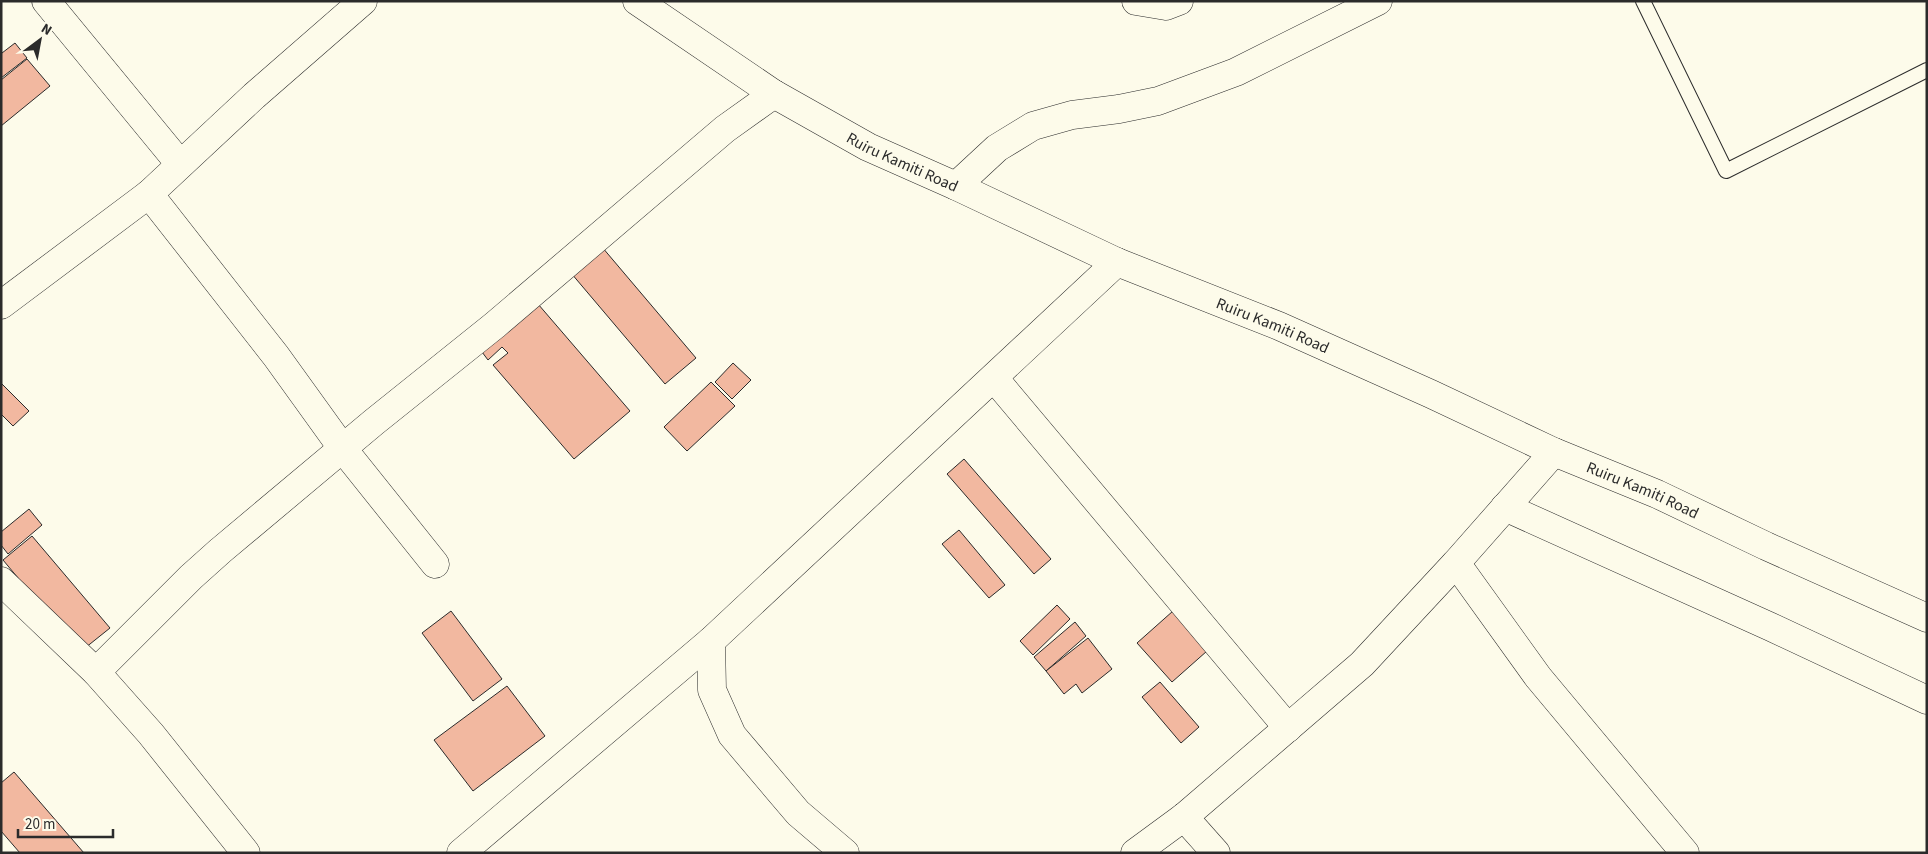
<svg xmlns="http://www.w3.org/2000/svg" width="1928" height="854" font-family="'Source Sans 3',sans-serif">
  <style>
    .building { fill: #f2b8a0; stroke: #2b2b2b }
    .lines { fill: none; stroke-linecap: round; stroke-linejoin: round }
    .service-casing { stroke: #2b2b2b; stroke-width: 16 }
    .minor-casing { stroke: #2b2b2b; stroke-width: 29 }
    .primary-casing { stroke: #2b2b2b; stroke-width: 29 }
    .service { stroke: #fdfbea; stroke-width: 14 }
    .minor { stroke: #fdfbea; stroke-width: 28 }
    .primary { stroke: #fdfbea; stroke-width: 28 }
    .labels { text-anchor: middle; stroke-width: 4; stroke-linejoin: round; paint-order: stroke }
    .street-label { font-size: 16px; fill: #2b2b2b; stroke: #fdfbea }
  </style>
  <rect width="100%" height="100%" fill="#fdfbea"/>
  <g class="building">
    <polygon points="15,43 27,58 1,78 1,51 2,53"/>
    <polygon points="27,59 50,86 1,126 1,80"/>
    <polygon points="602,247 696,358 665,384 571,273"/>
    <polygon points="538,304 630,411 574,459 493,365 508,353 502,347 488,360 482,352"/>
    <polygon points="733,363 751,380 732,399 715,382"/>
    <polygon points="711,382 735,406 687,451 664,427"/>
    <polygon points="1,383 29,411 13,426 1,414"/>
    <polygon points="964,459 1051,559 1034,574 947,474"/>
    <polygon points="29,509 42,525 8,554 1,545 1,532"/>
    <polygon points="959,530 1005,585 989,598 942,544"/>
    <polygon points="32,536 110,628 80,652 3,560"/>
    <polygon points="1057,605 1070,619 1033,655 1020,641"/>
    <polygon points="451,611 502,679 473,701 422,633"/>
    <polygon points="1173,611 1207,651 1172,682 1137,643"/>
    <polygon points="1075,622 1086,636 1046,671 1034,657"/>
    <polygon points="1088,638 1112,669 1082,693 1076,684 1064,694 1046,671"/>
    <polygon points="1160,682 1199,727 1181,743 1142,697"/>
    <polygon points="507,686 545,736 473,791 434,740"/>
    <polygon points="14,772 84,853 20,853 1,831 1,783"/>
  </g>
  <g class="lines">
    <g class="service-casing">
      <polyline id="service" points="1643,1 1726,171 1927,70"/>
    </g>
    <g class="minor-casing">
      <g id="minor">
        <polyline points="46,1 180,164"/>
        <polyline points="1136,1 1166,6 1179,1"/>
        <polyline points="956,186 997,148 1033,126 1072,115 1119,109 1158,101 1236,72 1378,1"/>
        <polyline points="149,194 276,356 343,449 435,564"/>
        <polyline points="1,305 149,194 254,96 363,1"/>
        <polyline points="994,378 1288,728"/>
        <polyline points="1505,507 1771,627 1927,700"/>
        <polyline points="1456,563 1538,677 1685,853"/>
        <polyline points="1,581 96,672 191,577 220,551 374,422 495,325 725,129 774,94"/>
        <polyline points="711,641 712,690 732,735 798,813 845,853"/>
        <polyline points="96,672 151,734 246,853"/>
        <polyline points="1184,817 1216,853"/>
        <polyline points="461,853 711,641 1117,262"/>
        <polyline points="1135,853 1184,817 1362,664 1456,563 1554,452"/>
      </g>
    </g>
    <g class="primary-casing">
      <g id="primary">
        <path id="s1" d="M637 1 774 94 868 147 956 186 1117 262 1279 326 1431 394 1554 452 1657 494 1766 546 1927 618"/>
      </g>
    </g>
    <use href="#service" class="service"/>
    <use href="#minor" class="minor"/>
    <use href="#primary" class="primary"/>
  </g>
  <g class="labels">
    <g class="street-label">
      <text dy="6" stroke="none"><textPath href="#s1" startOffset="311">Ruiru Kamiti Road</textPath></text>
      <text dy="6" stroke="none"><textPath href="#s1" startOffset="716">Ruiru Kamiti Road</textPath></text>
      <text dy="6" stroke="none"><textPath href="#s1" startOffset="1121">Ruiru Kamiti Road</textPath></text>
    </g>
  </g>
  <rect width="1928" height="854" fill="none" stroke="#2b2b2b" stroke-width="5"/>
  <g transform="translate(40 40) rotate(32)" stroke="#fdfbea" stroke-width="4" paint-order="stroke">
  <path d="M0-4L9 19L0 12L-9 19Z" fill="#2b2b2b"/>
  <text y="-8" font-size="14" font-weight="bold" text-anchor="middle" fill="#2b2b2b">N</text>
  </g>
  <path d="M18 829v8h95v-8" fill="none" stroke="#2b2b2b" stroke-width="2.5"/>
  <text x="25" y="829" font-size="15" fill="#2b2b2b" stroke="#fdfbea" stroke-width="4" paint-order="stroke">20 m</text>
</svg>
